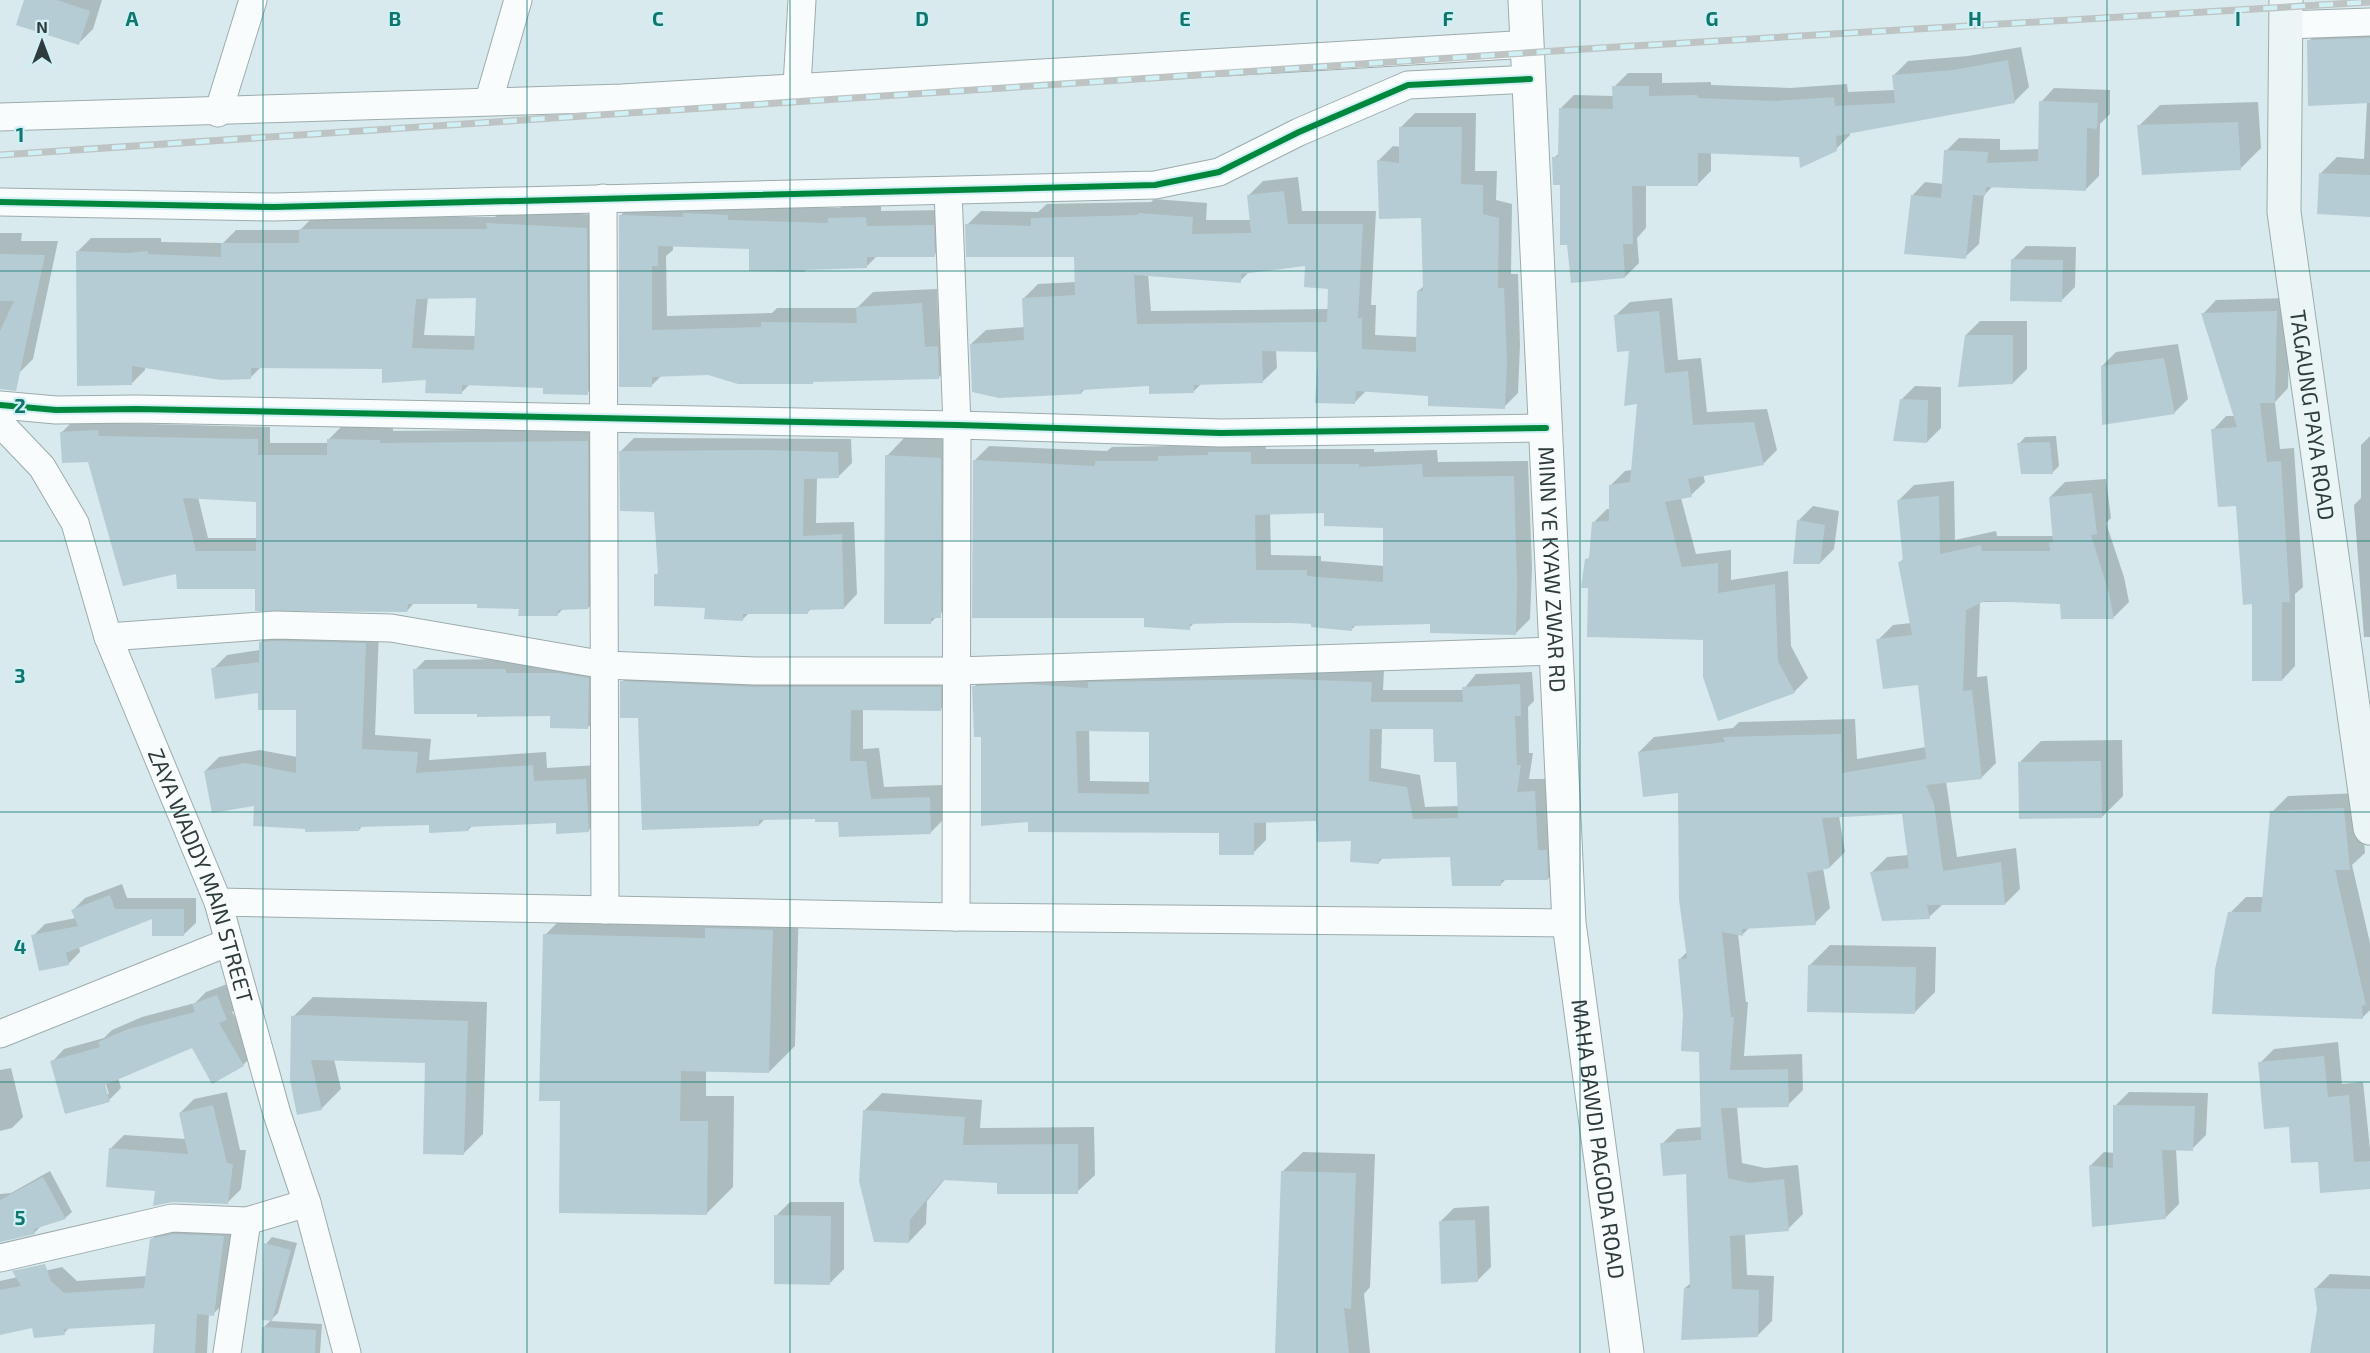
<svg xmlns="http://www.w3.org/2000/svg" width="2370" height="1353" font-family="'Exo 2',sans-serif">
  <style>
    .shadow { fill: #0003; fill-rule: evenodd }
    .building { fill: #b6ccd4; fill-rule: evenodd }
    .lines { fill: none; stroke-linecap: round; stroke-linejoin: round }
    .minor-casing { stroke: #9dabad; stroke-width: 29 }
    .tertiary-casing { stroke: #9dabad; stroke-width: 35 }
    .secondary-casing { stroke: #9dabad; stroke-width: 35 }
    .minor { stroke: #f9fcfc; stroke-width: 27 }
    .tertiary { stroke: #f9fcfc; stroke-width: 33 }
    .secondary { stroke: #ecf5f5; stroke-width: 33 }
    .rail-casing { stroke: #bec3c3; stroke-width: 7 }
    .rail { stroke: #d0f0f5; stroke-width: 4.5; stroke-dasharray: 14; stroke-linecap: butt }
    .cycleway-casing { stroke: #d0f0f5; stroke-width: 10 }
    .cycleway { stroke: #00873e; stroke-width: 6 }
    .grid { fill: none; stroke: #0f766e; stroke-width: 1.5; stroke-opacity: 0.55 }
    .labels { text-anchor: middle; stroke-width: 4.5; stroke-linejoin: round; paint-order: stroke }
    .street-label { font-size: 22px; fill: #2f3c3e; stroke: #d0f0f5 }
    .grid-label { font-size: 20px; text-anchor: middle; font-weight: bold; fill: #0f766e; stroke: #d0f0f5; stroke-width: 4.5; stroke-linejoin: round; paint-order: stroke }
  </style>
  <rect width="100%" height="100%" fill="#d8eaed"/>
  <g class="shadow">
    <polygon points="26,0 102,0 93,29 79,43"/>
    <polygon points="2370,23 2370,215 2321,173 2337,157 2364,159 2367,102 2309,41 2325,25"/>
    <polygon points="2021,47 2029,87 2015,101 1850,131 1850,135 1836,149 1800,156 1711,152 1711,171 1697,185 1646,185 1646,228 1637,238 1639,263 1625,277 1561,184 1554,158 1560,152 1560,109 1574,95 1614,96 1614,87 1628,73 1662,73 1662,83 1711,82 1711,85 1790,88 1847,84 1848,92 1895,90 1894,75 1908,61 1968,56"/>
    <polygon points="2054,88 2110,90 2110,114 2100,124 2099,176 2086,189 1993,186 1984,195 1979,244 1965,257 1912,196 1925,182 1944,184 1946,151 1959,138 2000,139 2000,150 2040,149 2041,102"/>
    <polygon points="2258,102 2261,148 2240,169 2139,126 2160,105"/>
    <path d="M1415 113H1476L1475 171H1497L1496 200 1512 204 1511 274H1518L1520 345 1518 393 1504 407 1430 394 1367 390 1354 403 1319 350H1276L1277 368 1262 382 1202 383 1194 391 1150 384 1085 389 1081 393 971 344 986 330 1025 327 1024 298 1038 284 1076 282 1075 255 967 225 981 211 1038 212 1047 204 1151 202 1154 199 1207 203 1206 220H1252L1249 195 1263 181 1298 177 1302 211H1376L1371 305H1376L1375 335 1418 337V291L1424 286 1423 217H1381L1379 160 1393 146 1401 147V127ZM1307 265 1330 288 1329 309 1151 311 1148 274 1240 281 1250 271Z"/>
    <polygon points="635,201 840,208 845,204 881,203 881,211 948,210 949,240 934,255 878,255 867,266 751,247 673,245 673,250 666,256 667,316 772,313 777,308 857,308 873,292 937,289 939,333 953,332 954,362 939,377 815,380 812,383 709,374 662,375 652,385 620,216"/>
    <path d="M501 210 600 215 601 380 587 393 545 386 470 384 461 393 427 378 384 368 262 366 250 378 145 367V370L131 384 77 252 91 238H161V242L223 243 236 230H300L314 216 495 217ZM428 297H477L476 336 424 335Z"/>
    <polygon points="0,233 22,233 21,241 58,241 33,359 19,373 0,374"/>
    <polygon points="2026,246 2076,247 2075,287 2061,301 2012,260"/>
    <polygon points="1672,298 1678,360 1701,358 1707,412 1767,409 1777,450 1764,463 1703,474 1705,482 1691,495 1681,498 1696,554 1731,550 1731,580 1788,571 1791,646 1808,678 1794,692 1704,638 1590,586 1587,560 1590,556 1593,523 1607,509 1611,509 1611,485 1625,471 1632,470 1638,402 1631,349 1616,315 1630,302"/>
    <polygon points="2290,298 2288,388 2275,402 2280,449 2294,448 2303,587 2295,594 2295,666 2282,680 2254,603 2237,505 2213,430 2226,416 2235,416 2203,314 2216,300"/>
    <polygon points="1980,321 2027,321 2027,369 2013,383 1966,335"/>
    <polygon points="2178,344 2188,399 2174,413 2102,366 2116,352"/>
    <polygon points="1915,386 1941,387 1941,428 1927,442 1901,400"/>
    <path d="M111 418V423L270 427V443H328L329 439 342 426 393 427V431L600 429 601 595 588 608H564L557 615 478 603H414L407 611 257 588 178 572 89 460 61 433 74 420ZM198 497 258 501 257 538H208Z"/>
    <polygon points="2056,436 2059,466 2052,473 2019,444 2025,437"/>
    <polygon points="2370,436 2370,637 2364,637 2354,505 2361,498 2361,445"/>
    <polygon points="905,437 959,440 959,597 931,622 887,456"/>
    <polygon points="634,438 851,439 852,463 839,476 817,477 816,523 854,522 857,594 844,608 811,609 807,613 749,613 742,620 706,606 656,575 659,572 655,510 621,451"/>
    <path d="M1265 438 1266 449H1374V452L1437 450 1438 462 1528 461 1532 568 1530 619 1515 634 1432 622 1356 625 1351 630 1313 623 1195 622 1189 628 1146 616 974 461 989 446 1107 451 1112 447 1170 446 1174 441ZM1325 512 1384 526V566L1321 561V556L1271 555 1270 513Z"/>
    <polygon points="2106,479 2111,518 2106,523 2124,577 2129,602 2114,617 2062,617 2061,602 1980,602 1977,677 1987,676 1996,763 1981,778 1946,781 1957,857 2016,848 2020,889 2005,904 1943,904 1929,917 1872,872 1887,857 1909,855 1903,812 1839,816 1845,852 1830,867 1823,868 1830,908 1815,923 1750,927 1742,935 1738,934 1746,1002 1748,1002 1744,1056 1802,1054 1803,1090 1788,1105 1737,1107 1742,1163 1765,1168 1798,1165 1803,1214 1788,1229 1745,1234 1747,1275 1774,1276 1772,1321 1757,1336 1685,1288 1692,1282 1687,1173 1662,1144 1677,1129 1702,1127 1700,1051 1685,1014 1679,960 1688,951 1679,791 1639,752 1654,737 1733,728 1739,722 1855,719 1857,759 1926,747 1919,683 1878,640 1893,625 1911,623 1900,562 1904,558 1899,500 1914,485 1954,481 1955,540 1996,531 1997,536 2054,536 2050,497 2065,482"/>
    <polygon points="1813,506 1839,511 1834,549 1820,563 1799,520"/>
    <polygon points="274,629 379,630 375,735 431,739 429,760 546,752 547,768 599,765 602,817 588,831 557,822 473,825 468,830 430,824 363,825 359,830 307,828 256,804 205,771 219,757 260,750 297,757 297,709 213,669 227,655 260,650 260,643"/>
    <polygon points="516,659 598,668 598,718 587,728 552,714 478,712 415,670 425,660"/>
    <polygon points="635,669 953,674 953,696 940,710 863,709 863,749 879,748 884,787 943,785 944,819 931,832 816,817 765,819 759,825 640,716 622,682"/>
    <path d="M1384 670 1383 690H1463L1476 674 1532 672 1534 701 1528 707 1529 753H1533L1529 779H1547L1561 866 1548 879H1506L1500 885 1451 855 1383 858 1379 862 1353 840 1318 820 1266 821V840L1253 853 1220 832 1029 820 983 735 974 687 987 674ZM1382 728H1434L1458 760 1459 806 1425 807 1420 775 1381 768ZM1089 729 1151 730V782L1090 781Z"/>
    <polygon points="2122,740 2123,796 2102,817 2020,762 2041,741"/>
    <polygon points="2360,793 2365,853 2352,865 2370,943 2370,1010 2362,1018 2230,913 2246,897 2264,897 2272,812 2288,796"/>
    <polygon points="122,884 127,898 196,898 196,923 183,935 154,917 79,947 80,952 68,964 33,936 45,924 76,918 73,910 85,898"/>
    <polygon points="799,904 795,1046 769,1072 706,1070 706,1096 734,1096 733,1187 707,1213 561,1100 545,935 571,909"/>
    <polygon points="1830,945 1936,947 1935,992 1914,1013 1809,966"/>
    <path d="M230 983 239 1006 232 1012 256 1052 243 1065 193 1047 118 1078 121 1088 109 1100 52 1062 64 1049 104 1038 112 1030 142 1017 195 1003 206 992ZM104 1078 109 1094H106Z"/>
    <polygon points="313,997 487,1002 483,1134 463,1154 427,1061 334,1059 341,1089 321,1109 293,1017"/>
    <polygon points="2338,1042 2342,1084 2363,1082 2370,1149 2370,1188 2290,1125 2260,1063 2274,1049"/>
    <polygon points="11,1068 23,1117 12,1128 0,1131 0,1070"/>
    <polygon points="227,1092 240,1150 246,1150 241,1189 227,1203 157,1190 110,1149 124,1135 186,1139 180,1113 194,1099"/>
    <polygon points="2129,1092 2208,1093 2206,1135 2192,1149 2176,1149 2179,1204 2165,1218 2090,1166 2104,1152 2115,1153 2115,1106"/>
    <polygon points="882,1093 982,1100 980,1128 1094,1127 1095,1175 1077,1192 999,1182 945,1179 927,1201 926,1224 909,1242 864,1111"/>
    <polygon points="1303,1152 1375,1154 1370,1287 1364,1294 1370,1353 1277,1353 1283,1171"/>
    <polygon points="50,1171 72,1212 65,1218 42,1225 35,1232 0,1241 0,1194 11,1193"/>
    <polygon points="790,1202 844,1202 844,1269 830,1283 776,1216"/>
    <polygon points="1489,1206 1491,1267 1477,1281 1440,1222 1454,1208"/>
    <polygon points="236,1223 226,1301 213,1314 209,1314 207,1353 155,1353 156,1322 70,1327 64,1333 33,1326 0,1334 0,1281 62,1267 77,1281 147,1276 151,1240 164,1227"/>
    <polygon points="272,1237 297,1243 278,1313 270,1321 322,1324 320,1353 262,1353 263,1328 271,1320 266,1244"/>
    <polygon points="2330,1274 2370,1276 2370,1353 2312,1353 2319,1309 2316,1288"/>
  </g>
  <g class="building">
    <polygon points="24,0 57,0 90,11 79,45 16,25"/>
    <polygon points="2370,38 2370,103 2308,106 2307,40"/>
    <polygon points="2008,60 2015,103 1836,136 1837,151 1800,168 1799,157 1698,153 1698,186 1632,186 1633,244 1623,244 1625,278 1571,283 1567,245 1560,245 1560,185 1553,185 1552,157 1558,157 1559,108 1613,109 1612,86 1649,86 1649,96 1697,95 1698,98 1776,101 1834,97 1835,106 1895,103 1892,75 1953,70"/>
    <polygon points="2039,101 2098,103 2097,129 2087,128 2086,191 1986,187 1985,196 1973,195 1966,259 1904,254 1911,195 1941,198 1944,150 1988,152 1987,163 2038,161"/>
    <polygon points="2238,122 2241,170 2142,175 2137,125"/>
    <path d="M1399 127H1462L1461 184 1483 185V214L1499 218 1498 288H1504L1507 361 1505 409 1428 406V396L1356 391 1355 404 1315 403 1318 352 1262 351 1263 383 1194 385V393L1149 394V386L1081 390 1082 394 999 398 972 392 970 344 1024 340 1022 298 1075 295 1074 257H966L965 224 1031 226V218L1138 215V213L1193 217 1192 234 1251 233 1247 195 1284 191 1288 224H1363L1358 318H1362V349L1416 352 1417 291H1423L1421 218 1379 219 1377 160 1399 163ZM1305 266 1304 287 1328 289 1327 322 1137 324 1134 275 1241 283V274Z"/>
    <polygon points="2319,173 2370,175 2370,217 2317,214"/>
    <polygon points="683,213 728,215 728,220 828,223 828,218 866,217 867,226 934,225 935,257 867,257 867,268 805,270 805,272 749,271 749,249 658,246 658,266 652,266 652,330 761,327 761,322 857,323 856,307 922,303 925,347 938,346 939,379 813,382 813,384 738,384 708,375 652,377 652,387 619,387 619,215 683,217"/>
    <path d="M486 223 587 228 588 395 543 394V388L462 385V394L425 393 426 380 382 383V369L251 368V379L221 380 132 366V385L77 386 76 251 127 253 148 251V254L221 257V243H299V229H487ZM476 298 474 350 412 348 416 299Z"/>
    <polygon points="0,254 45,255 16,391 0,389 0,331 14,301 0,301"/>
    <polygon points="2011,259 2063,260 2062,302 2010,301"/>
    <polygon points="1659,311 1665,373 1688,371 1693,425 1754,422 1764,465 1688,479 1692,497 1665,502 1682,567 1718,563 1718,593 1775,584 1778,661 1795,693 1718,721 1703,677 1703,640 1587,637 1588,588 1581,588 1585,559 1589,558 1592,522 1609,521 1609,485 1630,482 1637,404 1624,406 1629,351 1617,352 1614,315"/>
    <polygon points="2277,311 2275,403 2260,403 2267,462 2281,461 2290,602 2282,602 2282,681 2252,681 2252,604 2243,605 2236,506 2218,507 2211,429 2237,427 2201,313"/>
    <polygon points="1965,335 2013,335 2013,384 1958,387"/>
    <polygon points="2164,358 2175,414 2102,425 2101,366"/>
    <polygon points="1900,399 1928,400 1927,443 1893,441"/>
    <path d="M98 430 99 436 258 439V455H327V439L380 440V443L588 441V609L558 610V616H518L519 609 477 608V604H408L407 612 255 611V589H177L176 574 123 586 88 462 62 463 60 432ZM183 498 256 502V551H196Z"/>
    <polygon points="2050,442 2053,474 2021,474 2017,443"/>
    <polygon points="760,450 838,452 839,478 804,479 803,536 842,534 844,609 808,610 808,614 743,614 743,621 704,619 705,608 654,606 654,574 658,574 654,512 620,511 619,451"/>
    <path d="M1208 452H1251V464H1359V467L1422 464 1423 477 1514 476 1517 584 1516 635 1430 633V624L1352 626V631L1311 627V624L1268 622 1190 624V630L1144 627V618H972L973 460 1095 466V461H1158V456L1208 455ZM1324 513V526L1383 528V582L1307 576V570H1256L1255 515Z"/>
    <polygon points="885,455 941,458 941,618 931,618 931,624 884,624"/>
    <polygon points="2092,493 2097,534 2091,535 2109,593 2114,619 2061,619 2060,604 1985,601 1966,610 1963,691 1972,690 1982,779 1926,785 1934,804 1943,871 2001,862 2005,905 1927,905 1930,919 1882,921 1870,872 1909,868 1902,814 1822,818 1830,868 1807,873 1816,925 1742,929 1743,936 1722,932 1731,1017 1734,1017 1730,1070 1788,1069 1789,1107 1721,1108 1728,1178 1749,1183 1784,1179 1789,1231 1730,1236 1732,1289 1759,1290 1758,1337 1681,1340 1684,1288 1690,1288 1686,1174 1663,1176 1660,1143 1701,1140 1699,1052 1681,1051 1683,1014 1678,959 1687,958 1679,900 1678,793 1643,797 1638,752 1725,742 1723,737 1841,734 1842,773 1926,759 1918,685 1883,689 1876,639 1912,635 1898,562 1903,561 1897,500 1939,496 1940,554 1981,545 1982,551 2050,551 2049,543 2053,542 2049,497"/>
    <polygon points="1797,520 1825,525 1820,564 1793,564"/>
    <polygon points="275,641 366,643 362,749 418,752 416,773 533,765 534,781 586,779 589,832 556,834 556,823 468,827 469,831 429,833 429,825 359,827 359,831 305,832 305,829 253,826 254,806 212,813 204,771 245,763 296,773 296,710 258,710 258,693 215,699 211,668 259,662 259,642"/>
    <polygon points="413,669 506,669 506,673 558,673 589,678 588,729 550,728 550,716 477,717 477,714 414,714"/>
    <path d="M1287 679 1372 682 1371 702H1463L1462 687 1520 684 1521 716H1515L1517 765H1521L1517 792 1535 791 1538 850H1547L1548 880H1501V886H1452L1450 857 1379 859V864L1350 862 1351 841 1317 842 1316 821 1254 823V855H1219V833L1028 832V822L981 826V737H974L972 686 1027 684 1088 688V682ZM1370 729H1433L1434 762H1456L1458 818 1413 819 1407 787 1369 781ZM1076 731 1149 732V794L1078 793Z"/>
    <polygon points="620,681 754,687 941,687 941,711 851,710 850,761 866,761 871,799 930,797 931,834 839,837 838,822 815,822 815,819 759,820 759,826 642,830 638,718 620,718"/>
    <polygon points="2101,761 2102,818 2019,819 2018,762"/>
    <polygon points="2344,808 2350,870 2335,870 2366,1005 2362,1006 2363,1019 2212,1014 2215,969 2228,912 2261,912 2270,811"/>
    <polygon points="110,895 115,909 184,909 184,936 152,936 152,919 66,953 69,965 39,971 31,935 78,926 71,910"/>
    <polygon points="705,928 773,930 769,1073 681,1071 680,1121 708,1121 707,1215 559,1213 560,1101 539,1101 543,934 705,938"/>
    <polygon points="1808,965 1916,967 1915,1014 1807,1012"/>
    <polygon points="217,995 227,1020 219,1023 244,1066 212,1084 192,1048 105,1085 110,1102 65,1114 50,1061 100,1047 98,1042 128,1029 195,1012 192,1004"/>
    <polygon points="302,1015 468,1021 464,1155 423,1154 425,1063 311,1060 322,1110 297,1115 290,1080 291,1016"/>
    <polygon points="2324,1056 2328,1097 2349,1095 2354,1162 2370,1161 2370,1189 2320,1193 2318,1162 2291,1163 2289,1127 2264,1129 2258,1062"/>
    <polygon points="213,1105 227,1163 233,1164 228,1204 172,1202 153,1206 155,1191 106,1187 109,1148 188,1154 179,1113"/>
    <polygon points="2113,1105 2195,1106 2193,1151 2162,1150 2166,1219 2092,1227 2089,1165 2113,1168"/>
    <polygon points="863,1110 965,1117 963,1145 1078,1144 1078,1194 997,1194 997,1183 943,1180 910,1220 909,1243 874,1242 859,1181"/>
    <polygon points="1281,1171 1356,1173 1351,1309 1344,1308 1349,1353 1275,1353"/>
    <polygon points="43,1177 66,1219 34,1229 35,1234 0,1242 0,1200"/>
    <polygon points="774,1215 831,1216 830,1285 774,1284"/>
    <polygon points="1475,1220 1478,1282 1441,1284 1439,1221"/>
    <polygon points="173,1234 224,1236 214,1316 197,1314 195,1353 153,1353 155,1324 64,1329 65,1335 34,1338 32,1328 0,1335 0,1290 21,1286 12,1271 45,1264 51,1281 64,1293 144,1288 150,1239"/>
    <polygon points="264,1243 291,1250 272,1321 262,1320"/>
    <polygon points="2314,1288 2370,1289 2370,1353 2310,1353 2317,1309"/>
    <polygon points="262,1327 316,1330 315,1353 261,1353"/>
  </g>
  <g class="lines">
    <g class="minor-casing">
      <g id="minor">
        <polyline points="2286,25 2370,22"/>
        <polyline points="797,86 802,0"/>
        <polyline points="489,100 518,0"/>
        <polyline points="218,113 253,0"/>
        <polyline points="0,117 622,98 1529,44"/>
        <polyline points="948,191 957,425 956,917"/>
        <polyline points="603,198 605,910"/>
        <polyline points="0,202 274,207 1155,185 1219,172 1299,132 1408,85 1530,79"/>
        <polyline points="0,405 56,410 136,409 957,425 1221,433 1546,428"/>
        <path id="s1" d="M0 423 42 467 75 523 108 637 218 902 277 1114 307 1203 347 1353"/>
        <polyline points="108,637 275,625 391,628 605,665 755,671 957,671 1557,651"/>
        <polyline points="218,902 956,917 1569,923"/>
        <polyline points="0,1034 229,942"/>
        <polyline points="0,1258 172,1218 247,1221 307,1203"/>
        <polyline points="227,1353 247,1221"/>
      </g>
    </g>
    <g class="tertiary-casing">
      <g id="tertiary">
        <path id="s2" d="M1525 0 1569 923 1627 1353"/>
      </g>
    </g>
    <g class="secondary-casing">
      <g id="secondary">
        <path id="s3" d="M2286 0 2284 212 2370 828"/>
      </g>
    </g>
    <use href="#minor" class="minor"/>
    <use href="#tertiary" class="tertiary"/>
    <use href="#secondary" class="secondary"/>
    <g class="rail-casing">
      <polyline id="rail" points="0,155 1600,48 2370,2"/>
    </g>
    <use href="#rail" class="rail"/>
    <g class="cycleway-casing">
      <g id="cycleway">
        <polyline points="0,202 274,207 1155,185 1219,172 1299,132 1408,85 1530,79"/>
        <polyline points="0,405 56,410 136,409 957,425 1221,433 1546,428"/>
      </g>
    </g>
    <use href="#cycleway" class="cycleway"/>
  </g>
  <path class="grid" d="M263 0V1353M527 0V1353M790 0V1353M1053 0V1353M1317 0V1353M1580 0V1353M1843 0V1353M2107 0V1353M0 271H2370M0 541H2370M0 812H2370M0 1082H2370"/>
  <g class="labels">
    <g class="street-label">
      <text dy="8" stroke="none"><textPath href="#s3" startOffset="417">TAGAUNG PAYA ROAD</textPath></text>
      <text dy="8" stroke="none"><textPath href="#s2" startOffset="570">MINN YE KYAW ZWAR RD</textPath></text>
      <text dy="8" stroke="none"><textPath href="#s1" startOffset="501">ZAYA WADDY MAIN STREET</textPath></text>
      <text dy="8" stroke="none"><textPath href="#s2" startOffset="1142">MAHA BAWDI PAGODA ROAD</textPath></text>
    </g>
  </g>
  <g class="grid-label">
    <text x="132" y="26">A</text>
    <text x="395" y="26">B</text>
    <text x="658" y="26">C</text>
    <text x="922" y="26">D</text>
    <text x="1185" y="26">E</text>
    <text x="1448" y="26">F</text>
    <text x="1712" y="26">G</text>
    <text x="1975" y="26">H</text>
    <text x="2238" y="26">I</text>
    <text x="20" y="142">1</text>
    <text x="20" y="413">2</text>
    <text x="20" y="683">3</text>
    <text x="20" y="954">4</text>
    <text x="20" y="1225">5</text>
  </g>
  <g transform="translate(42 42)" stroke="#d0f0f5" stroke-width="4.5" paint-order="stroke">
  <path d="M0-4.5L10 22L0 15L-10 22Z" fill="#2f3c3e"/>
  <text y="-9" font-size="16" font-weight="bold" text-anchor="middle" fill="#2f3c3e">N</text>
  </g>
</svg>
